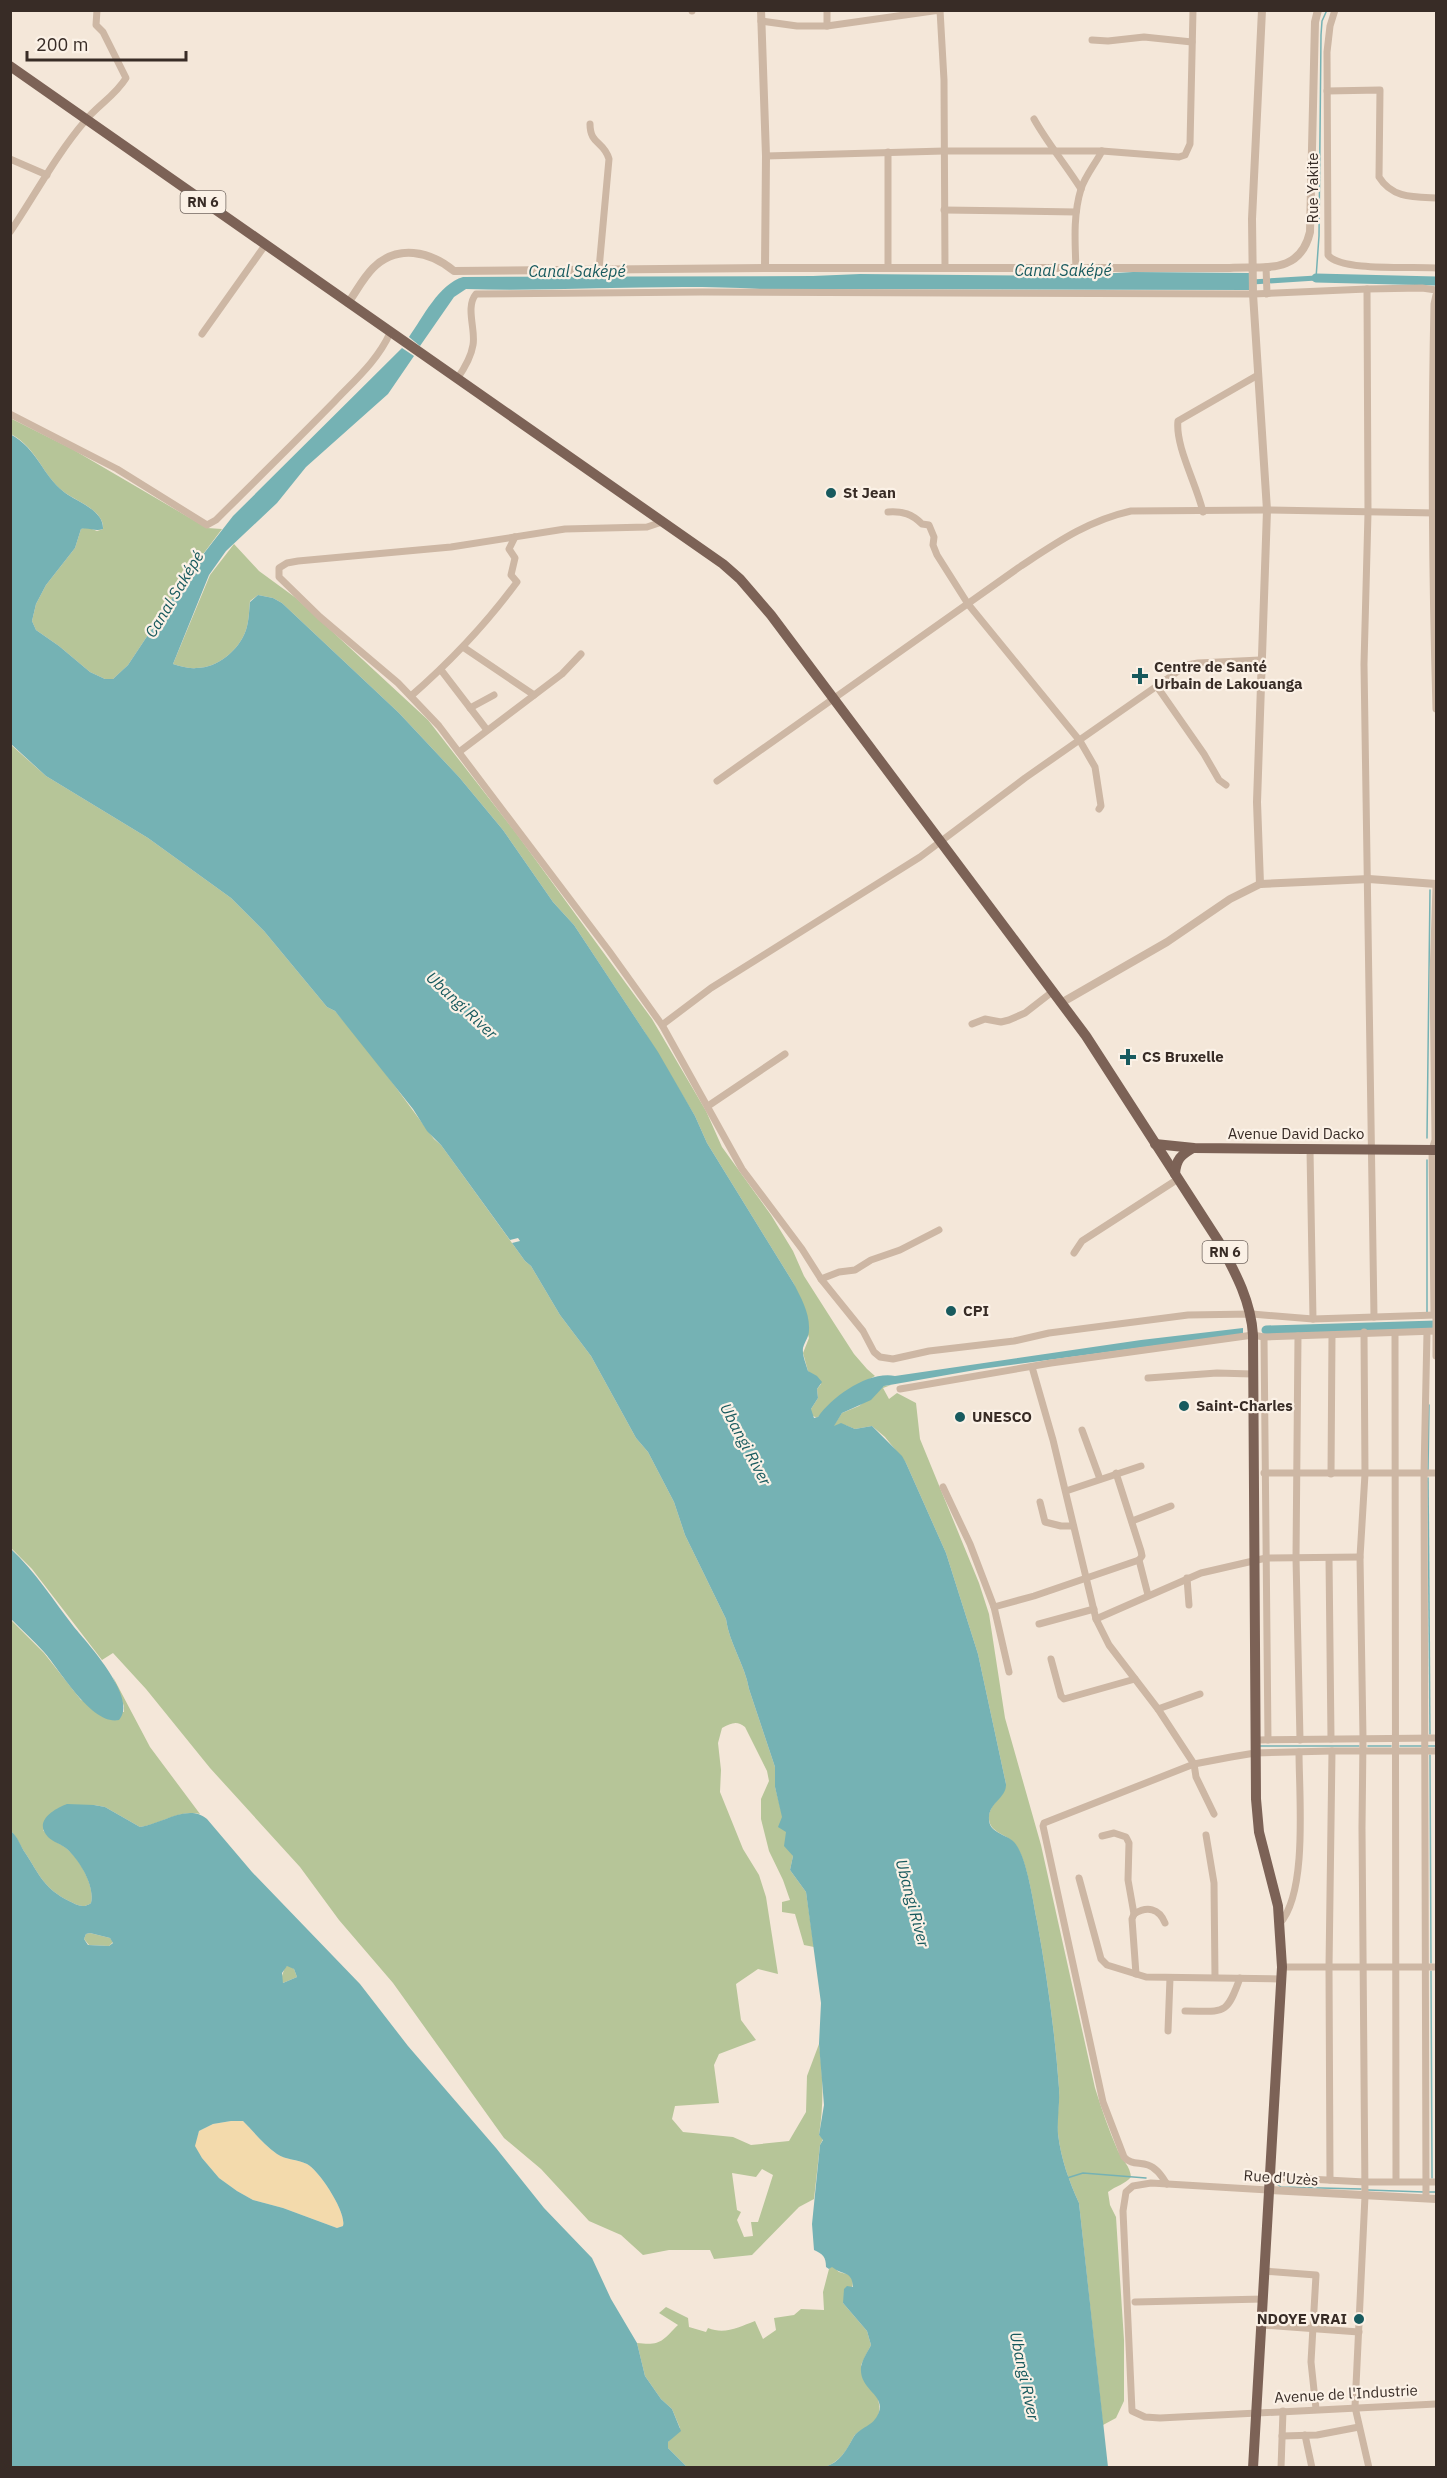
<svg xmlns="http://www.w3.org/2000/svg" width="1447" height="2478" font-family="'IBM Plex Sans',sans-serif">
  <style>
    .green { fill: #b6c598; fill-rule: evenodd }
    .sand { fill: #f3daac }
    .water { fill: #75b2b4; fill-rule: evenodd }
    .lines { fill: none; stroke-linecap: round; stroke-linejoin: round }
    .stream { stroke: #75b2b4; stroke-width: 1.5 }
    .canal { stroke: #75b2b4; stroke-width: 5 }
    .river { stroke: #75b2b4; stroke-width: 9 }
    .minor { stroke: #cdb7a4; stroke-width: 7 }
    .tertiary { stroke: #cdb7a4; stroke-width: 8 }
    .primary { stroke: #7c6256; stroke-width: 10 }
    .poi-dot { fill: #185a5e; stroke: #fbf1e6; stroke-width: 2 }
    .labels { text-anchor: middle; stroke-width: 4.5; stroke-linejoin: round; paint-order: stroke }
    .shield { fill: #fbf1e6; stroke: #726760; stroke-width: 1.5 }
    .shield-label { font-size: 14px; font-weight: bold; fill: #382c26 }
    .street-label { font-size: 15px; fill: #382c26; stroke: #fbf1e6 }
    .poi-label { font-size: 15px; font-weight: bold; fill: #382c26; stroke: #fbf1e6; text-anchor: start }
    .water-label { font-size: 16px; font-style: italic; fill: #185a5e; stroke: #fbf1e6 }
  </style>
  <rect width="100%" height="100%" fill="#f4e7d9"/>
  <g class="green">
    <path d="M10 418 72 449 207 528 222 529 191 570 128 665 113 679H105L90 672 59 646 36 630 32 621 36 604 46 585 75 548 81 529 87 527 97 531 103 529C105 511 76 501 64 492 41 474 39 450 11 434Z"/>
    <path d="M234 544 259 571 296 598 428 720 516 833 652 1019 706 1111 722 1147 771 1215 793 1251 804 1276 834 1323 854 1354 867 1369 875 1376 844 1393 817 1418 811 1415V1409L818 1398 817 1389 821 1384 808 1371 803 1353 809 1338 794 1284 707 1143 695 1116 644 1031 574 925 553 902 503 830 459 777 399 713 282 603 273 598 258 595 250 601C249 611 249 621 246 630 239 650 218 668 196 668 189 669 180 666 173 664L210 575Z"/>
    <path d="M10 744 46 776 148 838 231 898 264 931 327 1007 335 1011 366 1047 434 1139 441 1145 525 1261 531 1266 560 1315 591 1356 636 1438 648 1452 674 1502 685 1535 726 1619C729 1643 745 1665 749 1689L775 1767V1787L793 1856 790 1870 806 1892 814 1947 804 1945 795 1914 782 1912V1902L790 1900 783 1880 769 1851 761 1819V1799L769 1781 767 1771 745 1727C737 1720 731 1723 722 1728L718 1743 721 1770 720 1792 743 1849 759 1875 766 1897 778 1974 758 1969 736 1984 741 2020 756 2040 719 2054 714 2065 719 2103 675 2106 672 2119 683 2132 733 2137 751 2145 789 2141 806 2112 807 2076 819 2044C823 2075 824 2104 819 2135L823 2139 820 2145 814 2199 799 2207 752 2255 714 2259 710 2250H669L643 2255 621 2235 589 2221 541 2169 504 2138 393 1983 339 1920 300 1867 210 1768 146 1689 113 1653 102 1660 32 1569 11 1548ZM762 2169 773 2175 758 2222H751L753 2236 744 2237 737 2220 741 2212 737 2210 732 2173 756 2177Z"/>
    <path d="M891 1385 883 1388 889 1399 897 1393 916 1403 920 1439 979 1583 989 1614 1005 1718 1041 1845 1095 2088C1102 2110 1109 2131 1118 2151 1123 2161 1130 2166 1131 2177 1125 2184 1116 2186 1108 2192L1110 2205 1116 2217 1119 2264 1124 2340V2401L1116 2418 1103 2425 1079 2203C1069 2181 1061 2159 1058 2134 1056 2119 1060 2103 1059 2088 1055 2033 1047 1976 1037 1921 1033 1902 1027 1857 1014 1843 1007 1834 990 1833 989 1819 988 1804 1004 1798 1006 1784L978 1654 946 1553 906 1463 885 1437 872 1426 855 1429 845 1425 832 1428 842 1413 859 1406 884 1386Z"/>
    <path d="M10 1619 44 1653 81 1700 124 1712V1706L113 1677 150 1747 200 1814C180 1809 161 1824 140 1827L105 1807 94 1805 43 1830C50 1839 57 1842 66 1848 80 1859 95 1886 91 1903 83 1909 77 1905 69 1901 45 1889 40 1876 26 1854 20 1846 18 1838 11 1831Z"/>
    <polygon points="90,1933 110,1938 113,1942 109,1946 89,1945 84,1939 86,1934"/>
    <polygon points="289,1965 294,1969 297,1977 283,1983 281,1979 285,1967"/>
    <path d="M832 2266 839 2272 850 2275C857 2285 849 2294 843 2303L867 2331 871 2345 861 2365C870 2382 891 2409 871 2425 865 2430 857 2430 853 2438 846 2452 839 2462 825 2467H687L668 2448V2442L680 2428 672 2409 661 2399 645 2376 637 2343C661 2346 662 2341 678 2325L659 2313 666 2307 688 2318 689 2327 706 2332 708 2328C725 2335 739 2327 755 2321L763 2339 776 2330 774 2318 794 2315 801 2309 824 2310 823 2292 829 2269Z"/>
  </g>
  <path class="sand" d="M231 2121H243C254 2132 264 2145 277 2154 286 2160 297 2159 307 2164 319 2170 347 2213 343 2226L337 2228 283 2208 253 2200 237 2191 219 2178 202 2158 194 2146 199 2131 213 2124Z"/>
  <g class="water">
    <path d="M1133 272 1250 273V290L760 289C662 283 564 292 466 289L454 297 420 346 409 337C423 317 439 284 463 277L813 276 860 274 1061 276Z"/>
    <path d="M402 348 414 356 388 394 306 467 277 503 226 551 209 575 173 664C180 666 189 669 196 668 218 668 239 650 246 630 249 621 249 611 250 602L258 595 273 598 282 603 399 713 459 777 503 830 553 902 574 925 658 1052 695 1116 707 1143 794 1284C801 1298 810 1313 809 1330 809 1337 805 1341 803 1348 802 1355 806 1364 808 1371L817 1376 822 1382 817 1389 818 1398 811 1409 814 1418 818 1417C833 1396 868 1371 895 1376L1141 1340 1243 1328V1334L981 1369 884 1386 871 1400 842 1413 834 1426 841 1423 855 1429 872 1426 902 1456 906 1463 946 1553 978 1654 1006 1784C1007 1798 988 1803 989 1819 989 1833 1006 1834 1014 1842 1027 1856 1033 1902 1037 1921 1047 1976 1055 2033 1059 2088 1060 2103 1057 2119 1058 2134 1061 2159 1069 2181 1079 2203L1108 2467H825C840 2462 846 2451 853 2438 860 2426 873 2428 879 2412 885 2394 859 2390 861 2367 862 2360 868 2351 871 2345L867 2331 843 2303 844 2289 847 2286 853 2287C852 2270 843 2276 832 2267L829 2269 826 2267C826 2257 823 2254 814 2250L812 2224 820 2145 823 2140 819 2135 824 2105 819 2044 821 2003 806 1892 790 1870 793 1856 784 1846 786 1832 778 1827 782 1817 775 1787V1767L749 1689C745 1665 729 1643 726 1619L685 1535 674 1502 648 1452 636 1438 591 1356 560 1315 531 1266 525 1261 512 1243 520 1241 518 1238 510 1240 441 1145 427 1131 413 1109 335 1011 327 1007 264 931 231 898 148 838 46 776 11 744 10 434C39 450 41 474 64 492 77 502 104 510 103 529 95 532 89 527 81 529L75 548 46 585 36 604 32 621 36 630 59 646 90 672 105 679H113L128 665 191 570 233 516Z"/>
    <path d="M10 1548C36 1572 53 1600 74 1627 88 1644 139 1699 119 1720 92 1726 60 1670 44 1652 34 1641 22 1630 11 1619Z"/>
    <path d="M67 1804 94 1805 105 1807 140 1827C162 1824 188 1803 207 1819L252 1872 360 1984 408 2046 496 2148 544 2208 592 2258 611 2299 637 2343 645 2376 661 2399 672 2409 681 2431 668 2442V2448L687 2467H11V1831C19 1838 20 1846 26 1854 40 1876 45 1889 69 1901 77 1905 83 1909 91 1903 95 1886 80 1861 67 1849 61 1844 53 1842 48 1837 33 1821 54 1809 67 1804ZM90 1933 110 1938 113 1943 109 1946 88 1945 84 1939 86 1934ZM287 1966 294 1969 297 1977 283 1983 282 1973ZM231 2121H243C254 2132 264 2145 277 2154 286 2160 297 2159 307 2164 319 2170 347 2213 343 2226L337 2228 283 2208 253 2200 237 2191 219 2178 202 2158 195 2146 199 2131 213 2124Z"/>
  </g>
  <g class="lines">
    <g class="stream">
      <polyline points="1316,278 1319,236 1321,35 1322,21 1327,10"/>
      <polyline points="1427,1138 1430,890"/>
      <polyline points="1427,1160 1427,1312"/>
      <polyline points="1428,1471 1429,1405"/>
      <polyline points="1428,1478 1430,1734"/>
      <polyline points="1259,1746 1359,1746"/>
      <polyline points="1368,1746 1391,1746"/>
      <polyline points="1400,1746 1423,1746"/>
      <polyline points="1427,1746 1435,1746"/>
      <polyline points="1430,1755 1431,1963"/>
      <polyline points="1431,1971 1432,2178"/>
      <polyline points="1067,2178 1083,2173 1146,2178"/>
      <polyline points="1278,2185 1281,2187 1361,2189"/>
      <polyline points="1368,2190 1424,2192"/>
      <polyline points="1428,2192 1436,2192"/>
    </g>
    <polyline class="canal" points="1252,282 1316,278"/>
    <g class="river">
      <polyline points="1316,278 1436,281"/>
      <polyline points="1266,1330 1436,1325"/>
    </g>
    <g class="minor">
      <polyline points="692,10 692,11"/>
      <path d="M1335 10 1330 26 1327 52 1328 255C1341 272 1414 266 1436 268"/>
      <polyline points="761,21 797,26 827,26 940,10 944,80 945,268"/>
      <polyline points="827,26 827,10"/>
      <polyline points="1092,40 1108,41 1144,37 1192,42"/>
      <path d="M1327 91 1380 90 1379 177C1392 198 1413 197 1436 198"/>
      <path d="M1034 119C1048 144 1066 165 1081 189"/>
      <path d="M590 124C590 145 604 141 609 159L599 269"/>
      <polyline points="888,152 888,268"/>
      <polyline points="766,156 944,151 1102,151 1179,157 1185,155 1190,144 1193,10"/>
      <polyline points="10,159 47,175"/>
      <polyline points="944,210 1076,212"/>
      <path d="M10 232C35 195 56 155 85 121 98 105 115 96 126 78L103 32 96 25 97 10"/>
      <polyline points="1266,267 1267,294"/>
      <path d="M1076 269C1075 242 1073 215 1081 189 1085 176 1096 163 1102 151"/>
      <polyline points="1367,289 1368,513 1364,664 1374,1317"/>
      <path d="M1436 295 1434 304C1431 439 1432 574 1436 709"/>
      <polyline points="202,334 266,244"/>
      <path d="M457 379C464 369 471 358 473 345 476 330 465 307 476 294L702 292 1253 294 1367 289 1422 288 1436 290"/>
      <path d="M10 414 117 469 207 525 216 520C256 480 296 441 335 401 355 380 378 360 390 333"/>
      <path d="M888 512C903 511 912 514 922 524L929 525 934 537 933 545 937 555 968 604 1080 741 1095 767 1101 806 1099 809"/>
      <path d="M1203 512C1197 485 1175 446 1178 421L1258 375"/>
      <polyline points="662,522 647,527 565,529 451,547 298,561 287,563 279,568 279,577 320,617 398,683 439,726 609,951 662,1025 742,1169 802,1249 821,1279 863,1331 874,1352 880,1357 893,1359 929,1351 1014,1341 1049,1333 1188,1315 1252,1314 1313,1319 1436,1315"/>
      <polyline points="463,647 534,695"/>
      <polyline points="441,670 487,730"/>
      <polyline points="1158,688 1204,754 1219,780 1226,785"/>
      <path d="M411 696C450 662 486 624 517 582L511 575 515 558 509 549 515 537"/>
      <polyline points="470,708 494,695"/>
      <polyline points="459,752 562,674 581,654"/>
      <path d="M717 781 1021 566C1056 543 1089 520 1131 511L1267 510 1436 513"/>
      <polyline points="972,1024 985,1019 1001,1022 1009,1020 1025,1013 1052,992"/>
      <polyline points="662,1025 711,988 920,857 1025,778 1187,665 1198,663 1260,660"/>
      <polyline points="708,1106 785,1054"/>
      <polyline points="1310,1150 1313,1319"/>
      <polyline points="1074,1253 1082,1241 1178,1179"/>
      <polyline points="821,1279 839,1272 855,1270 871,1260 900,1250 939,1230"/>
      <polyline points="1434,1315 1432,1150 1435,1140 1433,975 1436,887"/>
      <polyline points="1436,1315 1436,1356"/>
      <polyline points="1364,1332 1365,1474 1360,1557 1363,1738 1362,1828 1365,2196 1355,2407 1369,2468"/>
      <polyline points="1395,1333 1396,2181"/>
      <polyline points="1298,1336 1296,1558 1300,1740"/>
      <polyline points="1264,1337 1268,1740"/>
      <polyline points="1032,1367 1053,1440 1096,1619 1109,1645 1158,1709 1194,1764 1196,1777 1214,1814"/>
      <polyline points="1148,1378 1217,1373 1252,1374"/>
      <polyline points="900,1389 1051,1363 1253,1335 1264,1337 1436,1331"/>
      <polyline points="1082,1430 1100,1479"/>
      <polyline points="1116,1473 1141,1551 1142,1556 1139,1560"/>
      <polyline points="1264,1473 1436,1473"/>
      <polyline points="1331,1474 1332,1335"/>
      <polyline points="943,1487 970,1544 994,1607 1009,1672"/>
      <polyline points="1066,1491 1141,1466"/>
      <polyline points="1040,1502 1045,1522 1061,1526 1073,1526"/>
      <polyline points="1132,1521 1171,1506"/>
      <polyline points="1329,1558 1331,1739"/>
      <polyline points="1187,1578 1189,1605"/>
      <polyline points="994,1607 1034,1596 1139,1560 1148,1595"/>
      <polyline points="1096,1619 1201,1573 1266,1558 1360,1557"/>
      <polyline points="1039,1624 1094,1609"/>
      <polyline points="1051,1659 1061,1696 1064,1699 1135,1679"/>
      <polyline points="1158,1709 1200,1694"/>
      <polyline points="1255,1740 1436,1738"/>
      <polyline points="1206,1835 1214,1883 1215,1977"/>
      <polyline points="1102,1836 1114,1833 1126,1837 1129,1843 1128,1880 1134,1914"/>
      <polyline points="1079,1878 1101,1959 1107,1965 1146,1977 1281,1979"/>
      <path d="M1280 1923C1308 1892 1299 1794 1299 1752"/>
      <polyline points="1282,1967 1436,1967"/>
      <path d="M1136 1974 1132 1919 1134 1914C1147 1906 1159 1908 1165 1923"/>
      <path d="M1185 2011C1224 2011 1226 2017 1240 1978"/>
      <polyline points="1168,2031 1170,1978"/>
      <polyline points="1270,2177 1365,2182 1436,2182"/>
      <polyline points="1330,2180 1329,1967 1332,1751"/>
      <path d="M1167 2184C1162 2177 1157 2168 1148 2165 1139 2162 1131 2165 1124 2157L1103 2102 1043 1826 1044 1823 1194 1764 1231 1757 1255 1753 1332 1751H1436"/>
      <polyline points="1268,2190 1151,2183 1133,2186 1126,2192 1123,2211 1132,2411 1145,2417 1160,2418 1436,2404"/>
      <polyline points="1426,2198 1424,1473 1427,1332"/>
      <polyline points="1264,2271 1316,2275 1311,2362 1316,2409"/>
      <polyline points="1135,2302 1263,2299"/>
      <polyline points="1262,2325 1359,2332"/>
      <polyline points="1305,2435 1312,2468"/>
      <polyline points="1282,2436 1317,2435 1359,2427"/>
      <polyline points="1281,2468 1283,2411"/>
    </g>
    <g class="tertiary">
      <polyline points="761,10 766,156 765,268"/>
      <path d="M348 303C356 292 363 278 373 268 397 244 430 251 454 271L765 268H1230C1264 266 1300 275 1310 232L1315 22 1318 10"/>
      <polyline points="1260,884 1257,802 1267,510 1253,294 1252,219 1262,10"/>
      <polyline points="1061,1003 1167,942 1230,899 1260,884 1369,879 1436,884"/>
      <polyline points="1268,2190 1436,2199"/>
    </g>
    <g class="primary">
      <path d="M10 66 723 564 740 579 771 615 1086 1036 1219 1242C1235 1272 1251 1301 1253 1335L1256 1799 1259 1832 1278 1906 1282 1967 1253 2468"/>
      <polyline points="1155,1144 1194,1148 1436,1150"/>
      <path d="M1175 1174C1176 1159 1181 1155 1193 1148"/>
    </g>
  </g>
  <g class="poi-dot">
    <circle cx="831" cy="493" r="6"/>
    <path d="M1137 667h6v6h6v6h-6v6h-6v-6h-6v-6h6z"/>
    <path d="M1125 1048h6v6h6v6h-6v6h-6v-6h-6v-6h6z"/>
    <circle cx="951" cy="1311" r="6"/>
    <circle cx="1184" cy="1406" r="6"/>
    <circle cx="960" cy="1417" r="6"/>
    <circle cx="1359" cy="2319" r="6"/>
  </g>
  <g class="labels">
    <g class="shield">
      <rect x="180.5" y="191" width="45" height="22" rx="4.5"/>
      <rect x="1202.5" y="1241" width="45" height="22" rx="4.5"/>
    </g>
    <g class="shield-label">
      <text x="203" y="207">RN 6</text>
      <text x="1225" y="1257">RN 6</text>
    </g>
    <g class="street-label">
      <text transform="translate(1313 188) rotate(-90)" y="5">Rue Yakite</text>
      <text x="1296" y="1139">Avenue David Dacko</text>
      <text transform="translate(1281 2178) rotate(4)" y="5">Rue d'Uzès</text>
      <text transform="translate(1346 2394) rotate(-3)" y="5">Avenue de l'Industrie</text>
    </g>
    <g class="poi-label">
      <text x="843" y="498">St Jean</text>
      <text x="1154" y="672">Centre de Santé<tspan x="1154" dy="17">Urbain de Lakouanga</tspan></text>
      <text x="1142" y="1062">CS Bruxelle</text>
      <text x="963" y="1316">CPI</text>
      <text x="1196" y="1411">Saint-Charles</text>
      <text x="972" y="1422">UNESCO</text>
      <text x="1347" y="2324" text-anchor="end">NDOYE VRAI</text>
    </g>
    <g class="water-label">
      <text x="1063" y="276">Canal Saképé</text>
      <text x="577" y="277">Canal Saképé</text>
      <text transform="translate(174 594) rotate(-59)" y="6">Canal Saképé</text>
      <text transform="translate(462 1005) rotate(43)" y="6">Ubangi River</text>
      <text transform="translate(746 1444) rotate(62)" y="6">Ubangi River</text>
      <text transform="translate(913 1903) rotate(75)" y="6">Ubangi River</text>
      <text transform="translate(1025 2376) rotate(78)" y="6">Ubangi River</text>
    </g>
  </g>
  <rect width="1447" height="2478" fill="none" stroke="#382c26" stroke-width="24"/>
  <path d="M27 51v9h159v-9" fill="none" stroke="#382c26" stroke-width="3"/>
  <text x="36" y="51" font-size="18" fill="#382c26" stroke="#fbf1e6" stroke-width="4.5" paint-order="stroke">200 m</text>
</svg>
